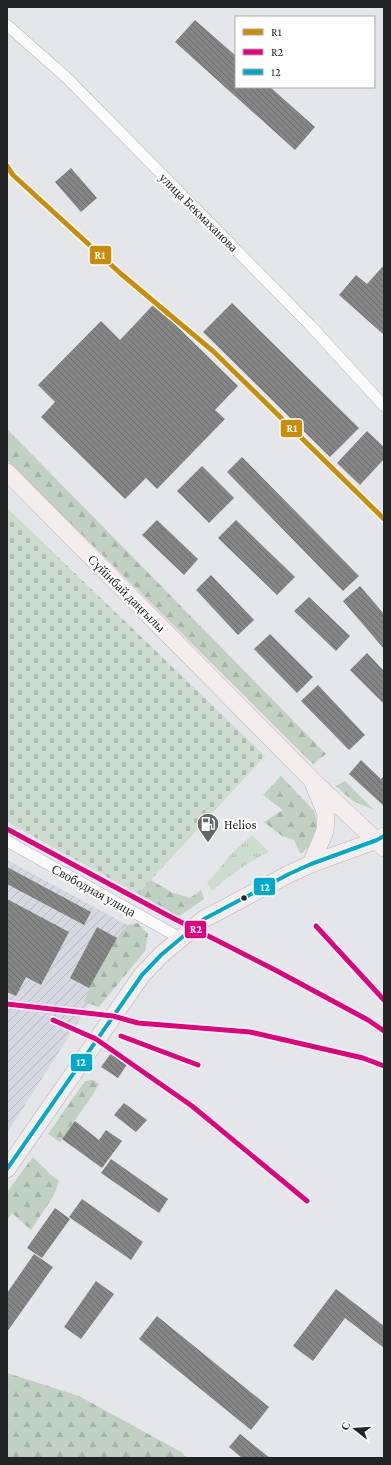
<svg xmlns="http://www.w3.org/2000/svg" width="391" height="1465" font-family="'Crimson Pro',serif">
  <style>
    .industrial { fill: url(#industrial-furrows) }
    .grass { fill: url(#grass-tufts) }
    .forest { fill: url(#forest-firs) }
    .cemetery { fill: url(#cemetery-stones) }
    .building { fill: url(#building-back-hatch) }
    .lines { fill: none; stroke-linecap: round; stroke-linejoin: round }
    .street-casing { stroke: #b8b9bb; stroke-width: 12 }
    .primary-casing { stroke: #bbb3b3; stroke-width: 18 }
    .street { stroke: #fbfbfc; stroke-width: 11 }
    .primary { stroke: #f3eeed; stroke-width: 17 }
    .bus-1-casing { stroke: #fff; stroke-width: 7 }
    .bus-1 { stroke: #00a9ce; stroke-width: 4 }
    .rail-1-casing { stroke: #fff; stroke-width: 8 }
    .rail-2-casing { stroke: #fff; stroke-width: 8 }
    .rail-1 { stroke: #cd8c08; stroke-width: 5 }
    .rail-2 { stroke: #e5007d; stroke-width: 5 }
    .bus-dot { fill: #232426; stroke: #fff; stroke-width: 1.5 }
    .labels { text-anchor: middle; stroke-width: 4; stroke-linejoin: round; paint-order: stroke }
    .street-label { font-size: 13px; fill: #232426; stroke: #fff }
    .poi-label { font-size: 13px; fill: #232426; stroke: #fff; text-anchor: start }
    .line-badge { stroke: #fff; stroke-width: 1.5 }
    .badge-label { font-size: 11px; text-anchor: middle; font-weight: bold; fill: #fff }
  </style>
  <defs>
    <pattern id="industrial-furrows" width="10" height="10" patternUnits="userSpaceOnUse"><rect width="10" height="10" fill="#d5d8e0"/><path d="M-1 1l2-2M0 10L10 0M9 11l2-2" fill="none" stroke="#b7b9c0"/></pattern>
    <pattern id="grass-tufts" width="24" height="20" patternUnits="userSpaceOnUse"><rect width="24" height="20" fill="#ccdcce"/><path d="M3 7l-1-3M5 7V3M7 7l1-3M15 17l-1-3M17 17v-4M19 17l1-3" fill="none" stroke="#afbdb1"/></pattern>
    <pattern id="forest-firs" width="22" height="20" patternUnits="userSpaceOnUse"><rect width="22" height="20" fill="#c0d0c2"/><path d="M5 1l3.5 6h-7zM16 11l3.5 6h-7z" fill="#a5b2a7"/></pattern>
    <pattern id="cemetery-stones" width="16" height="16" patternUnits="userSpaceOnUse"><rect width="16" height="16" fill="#ccdcce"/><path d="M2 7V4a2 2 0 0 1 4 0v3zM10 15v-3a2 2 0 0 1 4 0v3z" fill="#afbdb1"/></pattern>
    <pattern id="building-back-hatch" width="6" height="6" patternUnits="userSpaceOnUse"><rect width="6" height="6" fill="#858586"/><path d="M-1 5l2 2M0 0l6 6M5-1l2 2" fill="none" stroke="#6c6d6d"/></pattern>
  </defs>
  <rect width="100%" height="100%" fill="#e5e6e9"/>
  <polygon class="industrial" points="7,860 133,928 89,1005 7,1133"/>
  <path class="grass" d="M252 835 269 852C248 862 230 875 212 891L207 883 233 852Z"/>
  <g class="forest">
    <polygon points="7,429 326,754 313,764 7,460"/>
    <path d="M281 776 314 811C318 821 318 834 312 843 310 847 305 850 302 853H300L294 840 282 836 264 822 283 810 263 795Z"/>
    <polygon points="345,781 374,810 353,801 336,786"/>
    <polygon points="151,880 171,892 190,898 201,890 204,899 178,917 168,910 138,894"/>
    <path d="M138 923 148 934 145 951 99 1007 84 1002C94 975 109 947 127 925Z"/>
    <polygon points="93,1080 99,1084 94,1093 60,1142 48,1134 85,1081"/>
    <polygon points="33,1157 50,1174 59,1181 54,1195 31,1230 12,1213 7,1220 7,1192"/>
    <polygon points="7,1373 79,1396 181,1452 187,1458 7,1458"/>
  </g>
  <polygon class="cemetery" points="7,508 265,756 138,894 7,822"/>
  <g class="building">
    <polygon points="195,20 236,56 236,87 270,87 315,127 295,150 175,42"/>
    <polygon points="71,168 97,198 81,212 55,182"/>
    <polygon points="384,265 384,332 383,334 339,295 356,275 367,284"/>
    <polygon points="232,303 359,428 330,457 203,332"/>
    <polygon points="154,304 238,386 215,410 225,419 157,489 146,478 125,499 41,417 55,402 38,385 101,321 120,340"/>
    <polygon points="367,431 384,447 384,459 360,485 337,463"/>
    <polygon points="242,457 359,576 343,591 227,472"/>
    <polygon points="202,466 234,498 209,523 177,491"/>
    <polygon points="157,520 198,559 184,575 142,535"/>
    <polygon points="236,520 295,577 277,595 218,538"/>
    <polygon points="211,575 254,620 238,635 196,590"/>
    <polygon points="360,586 384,614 384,649 343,601"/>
    <polygon points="309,597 350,636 336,651 294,611"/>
    <polygon points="270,634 313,677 297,693 254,649"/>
    <polygon points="367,653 384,671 384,704 350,670"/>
    <polygon points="318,685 365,735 349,750 301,701"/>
    <polygon points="361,760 381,779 384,776 384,806 349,774"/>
    <polygon points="7,867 91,912 84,925 7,884"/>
    <polygon points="7,899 69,932 41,985 26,977 16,996 7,992"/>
    <polygon points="97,927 117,938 89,988 70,978"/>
    <polygon points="112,1052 128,1063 118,1078 101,1067"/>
    <polygon points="124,1103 147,1120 136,1132 114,1115"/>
    <polygon points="75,1121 99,1140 106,1130 122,1141 102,1168 62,1139"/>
    <polygon points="111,1159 168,1199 159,1213 101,1173"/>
    <polygon points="82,1199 143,1242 131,1260 69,1217"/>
    <polygon points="55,1208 70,1219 42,1258 27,1248"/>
    <polygon points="34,1254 53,1267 7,1332 7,1293"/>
    <polygon points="96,1281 114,1294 81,1339 64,1327"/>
    <polygon points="336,1289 384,1326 384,1348 345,1318 313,1361 293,1346"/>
    <polygon points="157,1316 269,1407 251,1430 139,1339"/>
    <polygon points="240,1434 270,1458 242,1458 229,1447"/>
  </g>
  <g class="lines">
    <g class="street-casing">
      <g id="street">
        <polyline points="7,25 68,79 310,325 384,406"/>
        <polyline points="7,841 180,938"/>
      </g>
    </g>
    <g class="primary-casing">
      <g id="primary">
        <polyline points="7,472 313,781 384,848"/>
        <polyline points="311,864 325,831 326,814 314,785"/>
        <polyline points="7,1169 142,975 161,955 204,919 289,874 311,864 377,840 384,836"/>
      </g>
    </g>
    <use href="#street" class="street"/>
    <use href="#primary" class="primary"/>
    <g class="bus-1-casing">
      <polyline id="bus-1" points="7,1169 142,975 161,955 204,919 289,874 311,864 377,840 384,836"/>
    </g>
    <use href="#bus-1" class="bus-1"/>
    <g class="rail-1-casing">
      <polyline id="rail-1" points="7,166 13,175 120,273 214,352 384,519"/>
    </g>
    <g class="rail-2-casing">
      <g id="rail-2">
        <polyline points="7,829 167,915 277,971 368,1020 384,1031"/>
        <polyline points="316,926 384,1000"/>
        <polyline points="7,1004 113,1016 138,1023 250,1032 363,1058 384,1066"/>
        <polyline points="53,1020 96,1039 192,1106 307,1201"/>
        <polyline points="121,1036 198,1065"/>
      </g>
    </g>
    <use href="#rail-1" class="rail-1"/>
    <use href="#rail-2" class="rail-2"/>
  </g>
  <defs>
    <g id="fuel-pin" transform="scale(1.15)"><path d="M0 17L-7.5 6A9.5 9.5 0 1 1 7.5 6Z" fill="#67686a" stroke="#fff"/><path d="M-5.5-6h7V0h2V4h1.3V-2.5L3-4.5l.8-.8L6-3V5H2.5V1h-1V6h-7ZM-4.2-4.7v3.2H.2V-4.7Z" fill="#fff"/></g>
  </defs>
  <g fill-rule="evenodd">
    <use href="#fuel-pin" x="208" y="824"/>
  </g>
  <circle class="bus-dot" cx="244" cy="898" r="3.5"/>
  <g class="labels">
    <g class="street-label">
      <text transform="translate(199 212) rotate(45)" y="5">улица Бекмаханова</text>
      <text transform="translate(127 593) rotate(45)" y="5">Сүйінбай даңғылы</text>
      <text transform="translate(94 890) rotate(29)" y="5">Свободная улица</text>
    </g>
    <g class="poi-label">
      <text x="224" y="829">Helios</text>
    </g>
  </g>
  <g class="line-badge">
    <rect x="89" y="245" width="23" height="20" rx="4" fill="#cd8c08"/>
    <rect x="280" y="419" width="23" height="19" rx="4" fill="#cd8c08"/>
    <rect x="253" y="877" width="23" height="19" rx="4" fill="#00a9ce"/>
    <rect x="184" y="920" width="23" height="19" rx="4" fill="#e5007d"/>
    <rect x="70" y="1053" width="23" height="19" rx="4" fill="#00a9ce"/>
  </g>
  <g class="badge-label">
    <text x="100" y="259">R1</text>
    <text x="292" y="432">R1</text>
    <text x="265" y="891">12</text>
    <text x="196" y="933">R2</text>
    <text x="81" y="1066">12</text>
  </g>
  <rect width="391" height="1465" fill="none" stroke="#232426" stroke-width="16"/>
  <rect x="235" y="16" width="140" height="72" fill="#ffffff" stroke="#a7a7a8"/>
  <rect x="243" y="29" width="20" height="6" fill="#cd8c08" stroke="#a7a7a8"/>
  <text x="271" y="36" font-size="12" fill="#232426">R1</text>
  <rect x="243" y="49" width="20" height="6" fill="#e5007d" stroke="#a7a7a8"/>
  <text x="271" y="56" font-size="12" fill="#232426">R2</text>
  <rect x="243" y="69" width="20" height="6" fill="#00a9ce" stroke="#a7a7a8"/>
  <text x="271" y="76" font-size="12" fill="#232426">12</text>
  <g transform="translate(355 1429) rotate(287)" stroke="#ffffff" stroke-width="3" paint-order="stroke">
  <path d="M0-3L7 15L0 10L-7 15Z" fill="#232426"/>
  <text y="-6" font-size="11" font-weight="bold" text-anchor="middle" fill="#232426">С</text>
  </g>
</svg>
